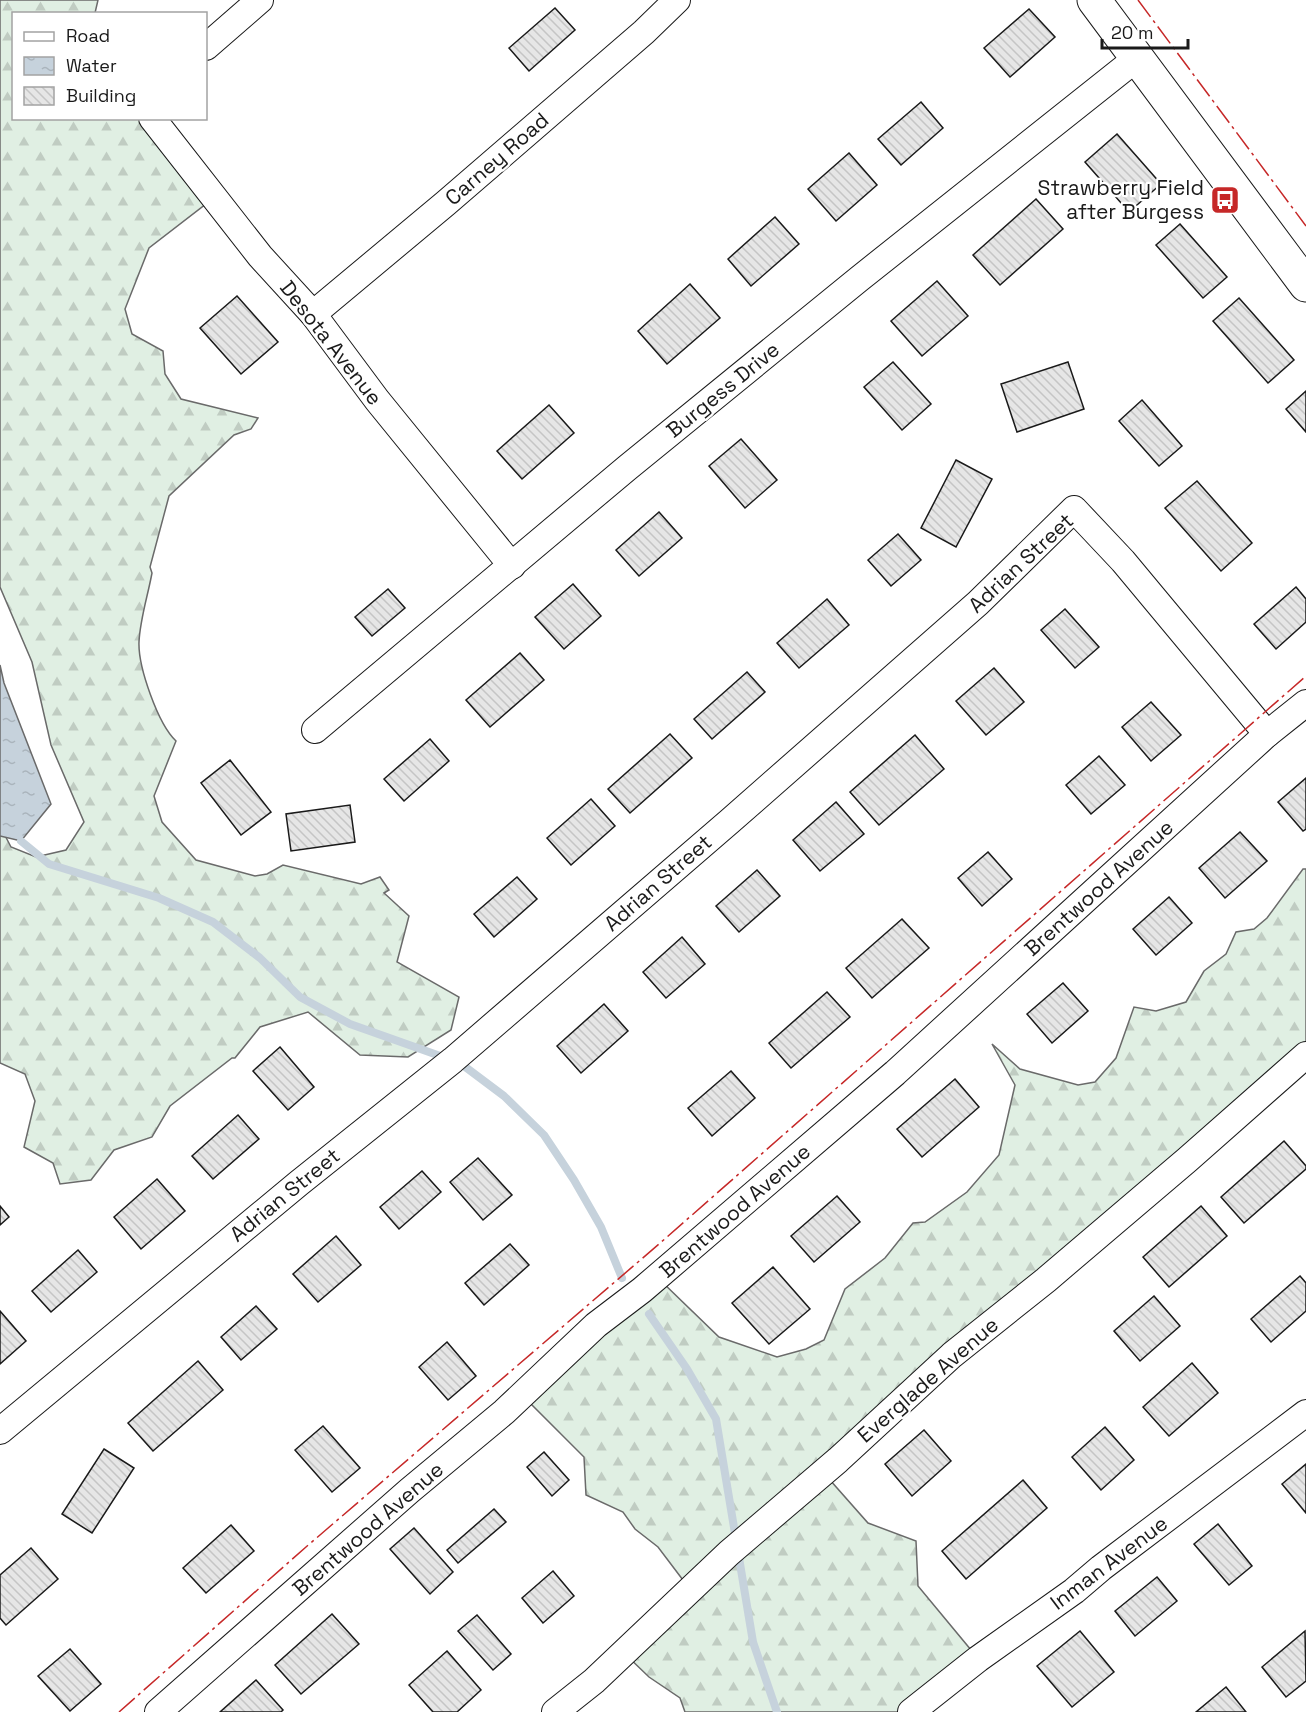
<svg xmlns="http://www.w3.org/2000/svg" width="1306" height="1712" font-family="'Space Grotesk',sans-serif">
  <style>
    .forest { fill: url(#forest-firs); stroke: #6a6a6a; stroke-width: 1.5 }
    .water { fill: url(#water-ripples); stroke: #6a6a6a; stroke-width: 1.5 }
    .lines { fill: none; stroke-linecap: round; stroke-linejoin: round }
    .stream { stroke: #c6d2dc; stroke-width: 8 }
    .building { fill: url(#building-back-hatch); stroke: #1a1a1a; stroke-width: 1.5 }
    .street-casing { stroke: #1a1a1a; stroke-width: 28 }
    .secondary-casing { stroke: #1a1a1a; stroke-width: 35 }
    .street { stroke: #fff; stroke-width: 26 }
    .secondary { stroke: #fff; stroke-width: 33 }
    .power { stroke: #c62828; stroke-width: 1.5; stroke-dasharray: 21 4.5 3 4.5; stroke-linecap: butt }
    .labels { text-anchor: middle; stroke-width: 4.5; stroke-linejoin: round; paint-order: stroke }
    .street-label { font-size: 21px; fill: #1a1a1a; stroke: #fff }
    .poi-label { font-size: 21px; fill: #1a1a1a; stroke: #fff; text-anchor: end }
  </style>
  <defs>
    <pattern id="forest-firs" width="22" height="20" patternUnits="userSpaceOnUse" patternTransform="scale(1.5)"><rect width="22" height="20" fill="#e0efe3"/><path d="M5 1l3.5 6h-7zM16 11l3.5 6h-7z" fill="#c0ccc2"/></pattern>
    <pattern id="water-ripples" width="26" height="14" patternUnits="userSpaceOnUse" patternTransform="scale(1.5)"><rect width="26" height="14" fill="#c6d2dc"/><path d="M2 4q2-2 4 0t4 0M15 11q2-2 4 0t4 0" fill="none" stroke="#aab4bc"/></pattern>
    <pattern id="building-back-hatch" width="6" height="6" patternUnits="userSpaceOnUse" patternTransform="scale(1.5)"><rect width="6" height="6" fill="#e6e6e6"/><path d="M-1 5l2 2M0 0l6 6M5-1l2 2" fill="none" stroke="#c5c5c5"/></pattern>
  </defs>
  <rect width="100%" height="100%" fill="#fff"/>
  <g class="forest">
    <path d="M0 0H98L95 13 14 14V118L154 119 211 200 149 248 125 309 132 334 163 351 165 374 181 399 258 418 251 429 234 435 169 496 150 567 152 573C148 595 140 619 139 642 138 667 158 724 176 741L154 796 162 822 196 860 255 876 267 874 283 865 361 884 380 877 389 890 384 893 409 916 397 962 459 997 451 1030 408 1057 360 1055 308 1012 260 1027 235 1058H232L170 1106 152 1137 114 1150 91 1180 60 1184 53 1163 24 1147 35 1101 25 1074 0 1063V826L11 847 36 857 66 850 84 822 51 745 32 662 0 587Z"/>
    <polygon points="1303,869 1306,869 1306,1056 830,1480 868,1523 916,1541 918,1586 976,1656 909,1712 685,1712 680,1698 649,1677 623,1652 689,1588 658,1547 635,1529 623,1512 586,1495 584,1457 527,1400 660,1280 719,1337 777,1357 806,1349 824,1340 845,1289 885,1258 913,1223 925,1222 967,1192 999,1155 1015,1085 992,1044 1020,1069 1078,1085 1095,1082 1116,1058 1134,1007 1156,1011 1186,1002 1204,971 1226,954 1236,932 1254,929 1267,918"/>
  </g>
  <polygon class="water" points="0,665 4,683 51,804 21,841 0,836"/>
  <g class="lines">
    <g class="stream">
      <polyline points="21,841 49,864 159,898 213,922 260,958 300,997 350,1024 460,1063 504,1096 544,1135 574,1180 601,1227 622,1278"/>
      <polyline points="649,1314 687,1369 716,1419 753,1642 777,1712"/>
    </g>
  </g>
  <g class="building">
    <polygon points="555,8 575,30 529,71 509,48"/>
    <polygon points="1029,9 1055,37 1010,77 984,48"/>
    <polygon points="921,102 943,128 901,165 878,139"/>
    <polygon points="1117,134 1161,184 1129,212 1085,162"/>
    <polygon points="849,153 877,185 836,221 808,189"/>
    <polygon points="1036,199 1063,229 1000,285 973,255"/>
    <polygon points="775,217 799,244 751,286 728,259"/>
    <polygon points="1180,224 1227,277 1203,298 1156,245"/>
    <polygon points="937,281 968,316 922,356 891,321"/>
    <polygon points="690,284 720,318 667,364 638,331"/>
    <polygon points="237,296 278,342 241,374 200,328"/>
    <polygon points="1239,298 1294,360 1268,383 1213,321"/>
    <polygon points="893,362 931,404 902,430 864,387"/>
    <polygon points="1068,362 1084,409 1017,432 1001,384"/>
    <polygon points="1306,391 1306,432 1286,409"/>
    <polygon points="1142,400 1182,446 1159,466 1119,421"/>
    <polygon points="549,405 574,433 522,479 497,451"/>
    <polygon points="741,439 777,480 745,508 709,466"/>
    <polygon points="956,460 992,479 956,547 921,528"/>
    <polygon points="1197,481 1252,543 1221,571 1165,508"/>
    <polygon points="659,512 682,538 639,576 616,550"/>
    <polygon points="898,534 921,560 891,586 868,560"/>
    <polygon points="573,584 601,616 564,649 535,617"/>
    <polygon points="1296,587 1306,599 1306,622 1276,649 1254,624"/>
    <polygon points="388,589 405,608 372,636 355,617"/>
    <polygon points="827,599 849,625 799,668 777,643"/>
    <polygon points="1065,609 1099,647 1075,668 1041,630"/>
    <polygon points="520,653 544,680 490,727 466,700"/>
    <polygon points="994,668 1024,702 986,735 956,701"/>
    <polygon points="747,672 765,692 712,739 694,719"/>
    <polygon points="1151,702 1181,735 1151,761 1122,727"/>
    <polygon points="670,734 692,758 630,813 608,789"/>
    <polygon points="915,735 944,769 879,825 850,792"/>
    <polygon points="430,739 449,761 404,801 384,779"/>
    <polygon points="1099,756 1125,785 1091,814 1066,785"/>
    <polygon points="230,760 271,812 241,835 201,783"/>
    <polygon points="1306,778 1306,829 1303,831 1278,802"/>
    <polygon points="591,799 615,826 571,865 547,838"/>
    <polygon points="836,802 864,834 820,871 793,840"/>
    <polygon points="350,805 355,842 291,851 286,814"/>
    <polygon points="1240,832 1267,861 1225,898 1199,868"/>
    <polygon points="988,852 1012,879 982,906 958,878"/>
    <polygon points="757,870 780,896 739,932 716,906"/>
    <polygon points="517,877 537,899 494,937 474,914"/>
    <polygon points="1169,897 1192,923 1156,955 1133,929"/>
    <polygon points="902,919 929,948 872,998 846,968"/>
    <polygon points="682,937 705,964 666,998 643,972"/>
    <polygon points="1063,983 1088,1011 1052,1043 1027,1014"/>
    <polygon points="827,992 850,1017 791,1068 769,1043"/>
    <polygon points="604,1004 628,1031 581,1073 557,1046"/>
    <polygon points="280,1047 314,1087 288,1110 253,1071"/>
    <polygon points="731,1071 755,1098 712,1136 688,1108"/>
    <polygon points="955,1079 979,1107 922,1157 897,1129"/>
    <polygon points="238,1115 259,1139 213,1179 192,1156"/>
    <polygon points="1284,1141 1306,1166 1306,1169 1244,1223 1221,1197"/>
    <polygon points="478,1158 512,1195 483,1220 450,1182"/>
    <polygon points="422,1171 441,1192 399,1229 380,1207"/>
    <polygon points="157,1179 185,1211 141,1249 114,1217"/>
    <polygon points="837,1196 860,1222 814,1262 791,1236"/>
    <polygon points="0,1206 9,1217 0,1225"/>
    <polygon points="1201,1206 1227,1236 1169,1287 1143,1257"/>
    <polygon points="336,1236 361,1265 318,1302 293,1274"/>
    <polygon points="510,1244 529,1265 484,1305 465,1283"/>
    <polygon points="78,1250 97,1272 51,1312 32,1291"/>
    <polygon points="773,1267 810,1309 769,1344 732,1303"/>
    <polygon points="1300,1276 1306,1283 1306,1311 1271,1342 1251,1319"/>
    <polygon points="1154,1296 1180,1326 1140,1361 1114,1331"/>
    <polygon points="256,1306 277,1329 241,1360 221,1337"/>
    <polygon points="0,1311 26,1341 0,1364"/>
    <polygon points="447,1342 476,1376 448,1400 419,1367"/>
    <polygon points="198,1361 223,1390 153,1451 128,1423"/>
    <polygon points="1192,1363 1218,1393 1169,1436 1143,1407"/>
    <polygon points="323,1426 360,1468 332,1492 295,1450"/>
    <polygon points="1105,1427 1134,1460 1101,1490 1072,1457"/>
    <polygon points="924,1430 951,1461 912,1496 885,1464"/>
    <polygon points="104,1449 134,1468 92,1533 62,1514"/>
    <polygon points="544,1452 569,1480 552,1496 527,1467"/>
    <polygon points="1306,1464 1306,1513 1282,1484"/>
    <polygon points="1023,1480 1047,1508 966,1579 942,1551"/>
    <polygon points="494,1509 506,1522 458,1563 447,1550"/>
    <polygon points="1218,1524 1252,1566 1229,1585 1194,1544"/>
    <polygon points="231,1525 254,1551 206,1593 183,1568"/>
    <polygon points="414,1528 453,1572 430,1594 390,1549"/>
    <polygon points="31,1548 58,1579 6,1625 0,1618 0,1575"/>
    <polygon points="553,1571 574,1596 543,1623 522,1598"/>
    <polygon points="1157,1577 1177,1601 1135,1636 1115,1611"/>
    <polygon points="332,1614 359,1644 301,1694 275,1665"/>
    <polygon points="477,1615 511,1654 493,1670 458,1631"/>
    <polygon points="1080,1631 1114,1672 1072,1707 1037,1666"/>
    <polygon points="1305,1631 1306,1681 1286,1697 1262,1667"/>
    <polygon points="70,1649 101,1684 70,1711 38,1676"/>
    <polygon points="447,1651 481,1690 457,1712 433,1712 409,1685"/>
    <polygon points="256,1680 283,1710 281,1712 220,1712"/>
    <polygon points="1226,1687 1246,1712 1196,1712"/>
  </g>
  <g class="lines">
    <g class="street-casing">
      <g id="street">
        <polyline points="206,47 260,0"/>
        <polyline points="152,118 260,256 313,314 377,400 512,566"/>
        <polyline points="313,314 446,203 644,32 677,0"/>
        <polyline points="315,730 627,468 859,279 1137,58"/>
        <polyline points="0,1431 299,1183 453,1060 730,821 978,603 1074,509 1123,561 1267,734"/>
        <polyline points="158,1712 409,1491 504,1412 596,1325 642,1290 895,1073 1267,734 1306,703"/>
        <polyline points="555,1712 594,1681 729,1553 838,1460 952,1355 1046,1280 1187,1160 1306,1055"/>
        <polyline points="911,1712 978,1659 1074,1591 1101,1568 1306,1413"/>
      </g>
    </g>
    <g class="secondary-casing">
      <polyline id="secondary" points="1094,0 1306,285"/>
    </g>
    <use href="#street" class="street"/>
    <use href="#secondary" class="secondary"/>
    <g class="power">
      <polyline points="1138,0 1306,226"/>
      <polyline points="119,1712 306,1547 659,1244 1306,676"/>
    </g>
  </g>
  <defs>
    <g id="bus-square" transform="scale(1.5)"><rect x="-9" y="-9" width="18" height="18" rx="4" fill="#c62828" stroke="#fff"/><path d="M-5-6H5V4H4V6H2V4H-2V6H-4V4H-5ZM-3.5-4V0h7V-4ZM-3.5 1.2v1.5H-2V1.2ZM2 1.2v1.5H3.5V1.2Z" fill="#fff"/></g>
  </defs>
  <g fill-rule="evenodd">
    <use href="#bus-square" x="1225" y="200"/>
  </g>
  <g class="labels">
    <g class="street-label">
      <text transform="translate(497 159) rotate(-41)" y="7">Carney Road</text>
      <text transform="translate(331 343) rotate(52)" y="7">Desota Avenue</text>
      <text transform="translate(723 390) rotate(-39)" y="7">Burgess Drive</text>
      <text transform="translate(1021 563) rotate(-43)" y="7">Adrian Street</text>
      <text transform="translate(658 883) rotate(-41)" y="7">Adrian Street</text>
      <text transform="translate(1099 888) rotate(-42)" y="7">Brentwood Avenue</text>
      <text transform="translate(285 1195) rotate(-39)" y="7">Adrian Street</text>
      <text transform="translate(735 1211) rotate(-41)" y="7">Brentwood Avenue</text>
      <text transform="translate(928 1380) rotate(-41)" y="7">Everglade Avenue</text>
      <text transform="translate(368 1529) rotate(-41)" y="7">Brentwood Avenue</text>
      <text transform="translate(1109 1563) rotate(-37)" y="7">Inman Avenue</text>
    </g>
    <g class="poi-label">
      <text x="1204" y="195">Strawberry Field<tspan x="1204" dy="24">after Burgess</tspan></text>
    </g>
  </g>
  <rect x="12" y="12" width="195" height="108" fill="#ffffff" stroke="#a3a3a3" stroke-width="1.5"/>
  <rect x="24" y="32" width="30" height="9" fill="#ffffff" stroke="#a3a3a3" stroke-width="1.5"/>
  <text x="66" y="42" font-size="18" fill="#1a1a1a">Road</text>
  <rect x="24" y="57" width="30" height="18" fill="url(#water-ripples)" stroke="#a3a3a3" stroke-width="1.5"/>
  <text x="66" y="72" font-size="18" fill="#1a1a1a">Water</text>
  <rect x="24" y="87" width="30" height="18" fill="url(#building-back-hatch)" stroke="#a3a3a3" stroke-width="1.5"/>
  <text x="66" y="102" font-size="18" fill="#1a1a1a">Building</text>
  <path d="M1102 39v9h86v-9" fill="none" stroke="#1a1a1a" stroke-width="3"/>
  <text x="1111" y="39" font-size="18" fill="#1a1a1a" stroke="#ffffff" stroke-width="4.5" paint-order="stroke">20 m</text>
</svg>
